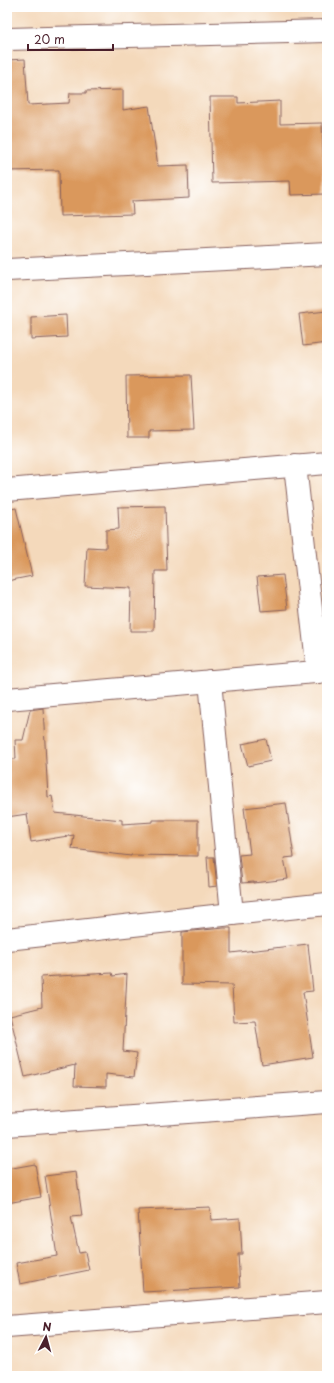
<svg xmlns="http://www.w3.org/2000/svg" width="334" height="1383" font-family="'Playpen Sans',sans-serif">
  <style>
    .building { fill: #da985c }
    .lines { fill: none; stroke-linecap: round; stroke-linejoin: round }
    .minor-casing { stroke: #86605d; stroke-width: 24 }
    .minor { stroke: #fff; stroke-width: 22 }
  </style>
  <rect width="100%" height="100%" fill="#fff"/>
  <filter id="ink" filterUnits="userSpaceOnUse"><feTurbulence type="fractalNoise" baseFrequency=".025" numOctaves="2"/><feDisplacementMap in="SourceGraphic" scale="8" xChannelSelector="R" yChannelSelector="G"/><feConvolveMatrix kernelMatrix="1 2 1 2 8 2 1 2 1" color-interpolation-filters="sRGB"/></filter>
  <filter id="wash" filterUnits="userSpaceOnUse"><feTurbulence type="fractalNoise" baseFrequency=".012" numOctaves="4" result="noise"/><feDisplacementMap in="SourceGraphic" scale="16" xChannelSelector="R" yChannelSelector="G"/><feGaussianBlur stdDeviation="0.9" result="paint"/><feColorMatrix in="noise" values="0 0 0 0 0 0 0 0 0 0 0 0 0 0 0 0 0 1.4 0 .05"/><feComposite in="paint" operator="in"/></filter>
  <g filter="url(#wash)">
    <rect width="100%" height="100%" fill="#f4d9bb"/>
    <g id="blocks">
      <g class="building">
        <polygon points="25,59 28,105 69,103 70,93 86,93 86,91 123,90 123,110 149,106 158,166 188,165 189,198 132,201 133,214 60,216 59,170 7,171 7,60"/>
        <polygon points="210,97 238,97 238,103 280,101 280,124 322,123 325,194 291,195 290,181 212,183"/>
        <polygon points="327,311 327,343 303,346 299,314"/>
        <polygon points="66,315 67,337 31,339 31,317"/>
        <polygon points="191,375 194,430 149,431 149,438 127,438 126,376"/>
        <polygon points="165,506 167,571 155,571 154,631 130,631 131,588 85,586 87,547 106,548 106,530 119,529 118,507"/>
        <polygon points="16,508 32,576 7,581 7,510"/>
        <polygon points="283,575 287,609 261,611 257,577"/>
        <polygon points="43,708 48,797 52,796 55,813 122,820 122,824 153,822 153,820 198,820 198,856 131,855 131,856 72,849 74,835 31,842 27,814 7,817 7,759 16,759 15,740 23,740 30,710"/>
        <polygon points="266,739 271,761 248,766 242,744"/>
        <polygon points="286,803 294,857 284,858 288,879 254,883 254,882 242,883 239,855 250,854 244,808"/>
        <polygon points="207,857 214,857 217,886 209,887"/>
        <polygon points="224,928 231,928 231,953 308,944 313,991 303,992 313,1057 262,1065 255,1021 234,1022 232,985 182,984 182,932"/>
        <polygon points="112,973 113,976 127,974 123,1051 137,1053 134,1077 106,1074 106,1087 74,1086 75,1065 25,1077 10,1015 42,1007 41,977"/>
        <polygon points="35,1164 41,1197 7,1203 7,1169"/>
        <polygon points="76,1172 82,1216 71,1217 79,1253 85,1252 89,1270 20,1284 16,1263 57,1256 45,1176"/>
        <polygon points="210,1207 211,1220 240,1218 242,1254 238,1254 240,1287 143,1292 138,1210"/>
      </g>
    </g>
  </g>
  <g filter="url(#ink)">
    <use href="#blocks" fill-opacity="0" stroke="#86605d" stroke-width="1"/>
    <g class="lines">
      <g class="minor-casing">
        <g id="minor">
          <polyline points="7,39 327,31"/>
          <polyline points="7,270 327,254"/>
          <polyline points="295,465 318,672"/>
          <polyline points="7,490 327,463"/>
          <polyline points="210,681 232,914"/>
          <polyline points="7,699 327,671"/>
          <polyline points="7,939 232,914 327,904"/>
          <polyline points="7,1125 327,1102"/>
          <polyline points="7,1327 327,1302"/>
        </g>
      </g>
      <use href="#minor" class="minor"/>
    </g>
  </g>
  <rect width="334" height="1383" fill="none" stroke="#fff" stroke-width="24"/>
  <g transform="translate(46 1337) rotate(6)" stroke="#ffffff" stroke-width="3" paint-order="stroke">
  <path d="M0-3L7 15L0 10L-7 15Z" fill="#4a1f2b"/>
  <text y="-6" font-size="11" font-weight="bold" text-anchor="middle" fill="#4a1f2b">N</text>
  </g>
  <path d="M28 44v6h85v-6" fill="none" stroke="#4a1f2b" stroke-width="2"/>
  <text x="34" y="44" font-size="12" fill="#4a1f2b" stroke="#ffffff" stroke-width="3" paint-order="stroke">20 m</text>
</svg>
